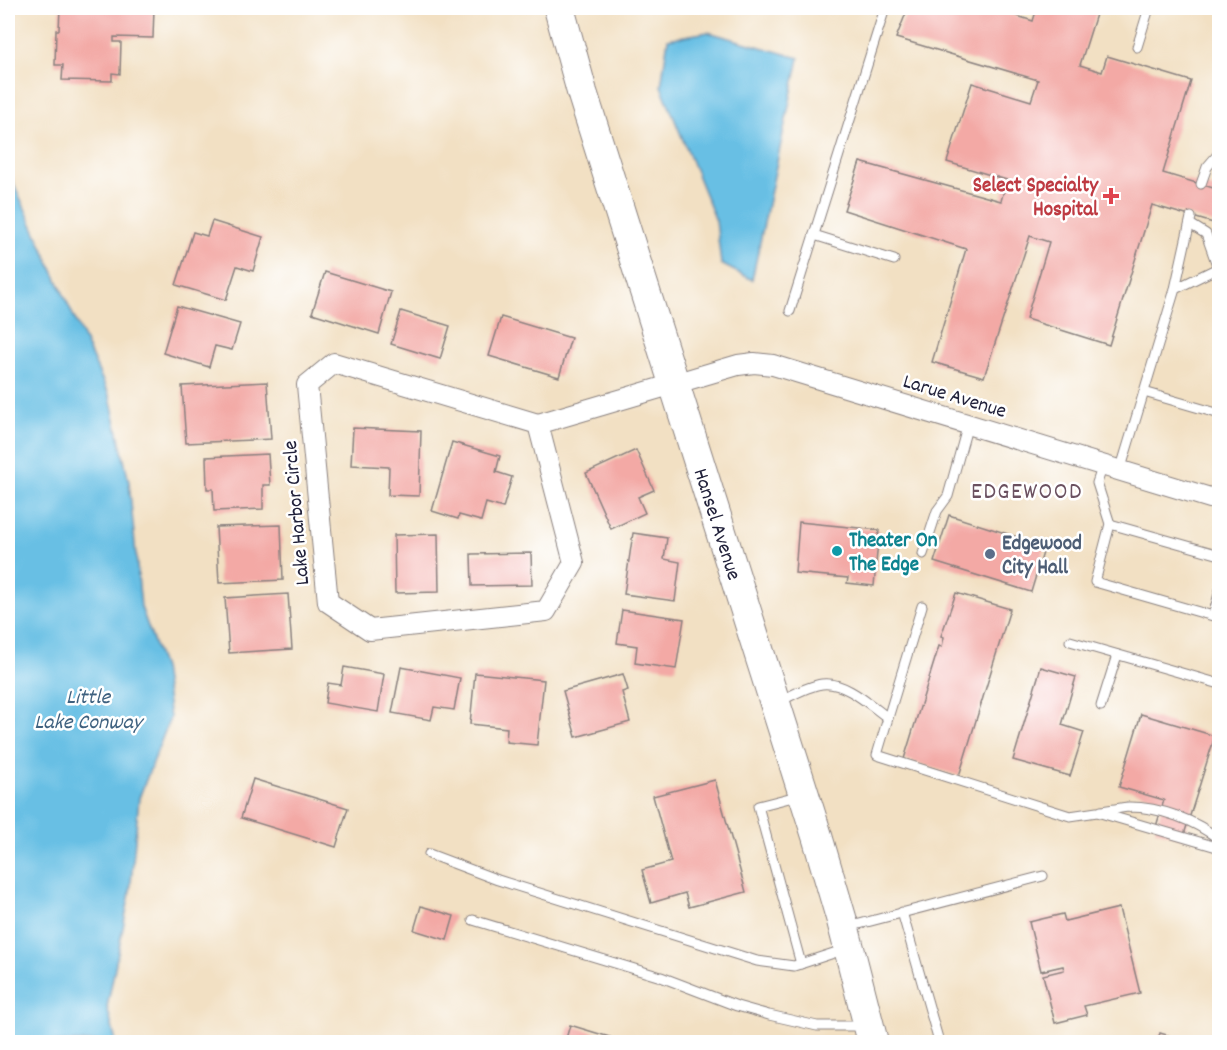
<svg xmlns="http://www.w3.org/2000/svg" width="1227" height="1050" font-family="Dekko,sans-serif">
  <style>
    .water { fill: #67bfe4; stroke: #447090; stroke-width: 1.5 }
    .building { fill: #f3a9a5 }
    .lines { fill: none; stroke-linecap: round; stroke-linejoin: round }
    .lane-casing { stroke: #8a817f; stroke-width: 11 }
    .street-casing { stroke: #8a817f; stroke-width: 22 }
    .primary-casing { stroke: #8a817f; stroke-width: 32 }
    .lane { stroke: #fff; stroke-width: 9 }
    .street { stroke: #fff; stroke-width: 20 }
    .primary { stroke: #fff; stroke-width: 30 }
    .health-dot { fill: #e0444e; stroke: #fff; stroke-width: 2 }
    .culture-dot { fill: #0f9aa8; stroke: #fff; stroke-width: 2 }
    .service-dot { fill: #5c6f8a; stroke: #fff; stroke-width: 2 }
    .labels { text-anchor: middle; stroke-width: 5; stroke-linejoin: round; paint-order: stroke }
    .health-label { font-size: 21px; font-weight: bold; fill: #be3a42; stroke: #fff; text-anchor: end }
    .street-label { font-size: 21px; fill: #22223b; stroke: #fff }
    .culture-label { font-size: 21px; font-weight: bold; fill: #0d838f; stroke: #fff; text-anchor: start }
    .service-label { font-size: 21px; font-weight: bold; fill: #4e5e75; stroke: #fff; text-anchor: start }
    .water-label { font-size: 22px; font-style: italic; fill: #3e617f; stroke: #fff }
    .quarter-label { font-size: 24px; letter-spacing: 1.5px; fill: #6b5160; stroke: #fff }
  </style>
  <rect width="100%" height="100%" fill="#fff"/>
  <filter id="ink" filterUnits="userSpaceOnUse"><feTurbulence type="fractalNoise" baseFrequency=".0167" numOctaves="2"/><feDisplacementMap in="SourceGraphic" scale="12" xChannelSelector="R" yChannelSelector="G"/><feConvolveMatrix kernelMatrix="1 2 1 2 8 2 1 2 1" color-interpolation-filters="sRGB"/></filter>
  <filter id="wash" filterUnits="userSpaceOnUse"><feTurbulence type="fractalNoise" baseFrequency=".008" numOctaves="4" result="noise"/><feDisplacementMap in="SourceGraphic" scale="24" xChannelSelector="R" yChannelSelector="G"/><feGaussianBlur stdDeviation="1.35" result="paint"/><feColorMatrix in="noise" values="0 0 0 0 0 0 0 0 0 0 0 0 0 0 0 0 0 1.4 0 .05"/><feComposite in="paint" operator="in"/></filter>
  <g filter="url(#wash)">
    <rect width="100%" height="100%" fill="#f2e0c3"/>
    <g class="water">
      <polygon points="708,32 799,58 752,280 721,264 716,221 661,86 668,39"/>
      <polygon points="8,171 110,397 129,482 141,607 163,668 170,718 139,798 130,893 107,1007 116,1042 8,1042"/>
    </g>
    <g id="blocks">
      <g class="building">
        <polygon points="60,8 154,8 153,38 114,37 114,42 121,42 120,74 112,73 112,81 62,80 63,65 55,65 56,30 59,30"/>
        <polygon points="908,8 991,8 1033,21 1037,8 1098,8 1080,65 1102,72 1107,56 1191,81 1163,173 1220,190 1220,225 1152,205 1109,345 1026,319 1049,242 1030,236 984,377 932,362 966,249 844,210 860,162 1001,201 1007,180 947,162 972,83 1031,101 1038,80 896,38"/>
        <polygon points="212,221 263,237 253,271 237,266 226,300 176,285 193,232 207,236"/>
        <polygon points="325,272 391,292 379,334 312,313"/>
        <polygon points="177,306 240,324 232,350 215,346 209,367 163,353"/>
        <polygon points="401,311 450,326 440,359 391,344"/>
        <polygon points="501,317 571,338 559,377 489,356"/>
        <polygon points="267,382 271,439 186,443 182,386"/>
        <polygon points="353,428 421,431 419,496 388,495 389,467 351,465"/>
        <polygon points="452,442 500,456 496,472 512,477 503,508 486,503 481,521 459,515 458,519 432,511"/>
        <polygon points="636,450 654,490 638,497 645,513 611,529 586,473"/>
        <polygon points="268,454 270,485 263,485 263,509 214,511 213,489 207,489 206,457"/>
        <polygon points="949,515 1045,546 1031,592 934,562"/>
        <polygon points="799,522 879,530 874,586 847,583 848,578 795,573"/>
        <polygon points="281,525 283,580 219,583 216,527"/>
        <polygon points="633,533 667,538 664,559 680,562 675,601 624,594"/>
        <polygon points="438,534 439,592 395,593 394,535"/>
        <polygon points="531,553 532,585 472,586 471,554"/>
        <polygon points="956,593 1010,609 959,776 904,759 939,646 942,647 944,637 941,636"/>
        <polygon points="288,594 292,649 229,653 225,598"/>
        <polygon points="622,610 684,619 676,669 635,663 637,646 617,643"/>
        <polygon points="344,667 384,674 378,712 325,703 328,683 341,685"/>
        <polygon points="401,667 460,678 454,710 434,707 431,720 392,713"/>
        <polygon points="1041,667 1076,677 1062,725 1084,732 1070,776 1013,760"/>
        <polygon points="475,673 544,680 537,745 506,742 507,728 470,724"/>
        <polygon points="623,674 628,690 622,692 630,722 576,737 563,691"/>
        <polygon points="1141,714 1215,736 1183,838 1155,830 1164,800 1119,787"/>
        <polygon points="253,779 348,808 336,847 241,818"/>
        <polygon points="715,780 746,892 689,907 685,893 651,903 642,870 671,862 653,796"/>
        <polygon points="421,906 454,916 447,940 414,930"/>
        <polygon points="1119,908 1140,993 1084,1006 1087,1015 1055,1023 1043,975 1064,970 1063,966 1041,971 1029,922 1063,914 1065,921"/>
        <polygon points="570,1025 626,1042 565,1042"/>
        <polygon points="1160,1033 1191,1042 1157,1042"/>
      </g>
    </g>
  </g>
  <g filter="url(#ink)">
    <use href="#blocks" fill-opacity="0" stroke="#8a817f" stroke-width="1.5"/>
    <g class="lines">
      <g class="lane-casing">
        <g id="lane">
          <polyline points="1137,47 1149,8"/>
          <polyline points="1201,184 1207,167 1220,152"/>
          <polyline points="1190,224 1206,234 1218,268"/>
          <polyline points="814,235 894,260"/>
          <polyline points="1175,289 1191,217"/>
          <polyline points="790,311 885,8"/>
          <polyline points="1144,392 1220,414"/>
          <polyline points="1103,465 1097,483 1110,524 1095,582 1213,616 1220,590"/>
          <polyline points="1120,471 1175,289 1220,267"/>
          <polyline points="1110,524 1220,555"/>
          <polyline points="923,554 937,511 948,496 968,424"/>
          <polyline points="1070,641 1220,684"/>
          <path d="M778 702C791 696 807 686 822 684 845 681 870 705 888 718L922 606"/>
          <polyline points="1101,706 1117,655"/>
          <polyline points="888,718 877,755 1070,816 1097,812 1220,848"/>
          <polyline points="801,795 758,806 801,964"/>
          <path d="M1101 811C1110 810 1119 808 1129 807 1160 807 1195 820 1220 840"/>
          <polyline points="429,854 498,880 757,961 794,966 846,949"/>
          <polyline points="902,912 939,1042"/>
          <polyline points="473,920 661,977 737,1006 769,1015 817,1026 863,1026"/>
          <polyline points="848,927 1043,876"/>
        </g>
      </g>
      <g class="street-casing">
        <g id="street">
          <polygon points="334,363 538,424 574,563 546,611 370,630 328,602 307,385"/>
          <polyline points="538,424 738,365 754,363 773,365 1220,501"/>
        </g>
      </g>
      <g class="primary-casing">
        <g id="primary">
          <path id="s1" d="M559 8 582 92 817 836 842 921 873 1042"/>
        </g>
      </g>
      <use href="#lane" class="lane"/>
      <use href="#street" class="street"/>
      <use href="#primary" class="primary"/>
    </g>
  </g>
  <path class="health-dot" d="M1108 187h6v6h6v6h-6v6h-6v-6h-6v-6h6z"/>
  <circle class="culture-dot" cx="837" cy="551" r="6"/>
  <circle class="service-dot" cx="990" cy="554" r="6"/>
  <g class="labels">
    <g class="health-label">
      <text x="1098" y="191">Select Specialty<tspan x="1098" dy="24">Hospital</tspan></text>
    </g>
    <g class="street-label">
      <text transform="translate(955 395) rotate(17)" y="7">Larue Avenue</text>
      <text transform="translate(295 513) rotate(-95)" y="7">Lake Harbor Circle</text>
      <text dy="7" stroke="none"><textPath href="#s1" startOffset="540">Hansel Avenue</textPath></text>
    </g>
    <g class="culture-label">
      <text x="849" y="546">Theater On<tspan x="849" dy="24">The Edge</tspan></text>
    </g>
    <g class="service-label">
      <text x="1002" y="549">Edgewood<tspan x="1002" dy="24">City Hall</tspan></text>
    </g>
    <g class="water-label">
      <text x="88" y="703">Little<tspan x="88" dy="25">Lake Conway</tspan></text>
    </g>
    <g class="quarter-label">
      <text x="1027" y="498">EDGEWOOD</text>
    </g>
  </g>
  <rect width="1227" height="1050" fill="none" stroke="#fff" stroke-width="30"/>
</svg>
